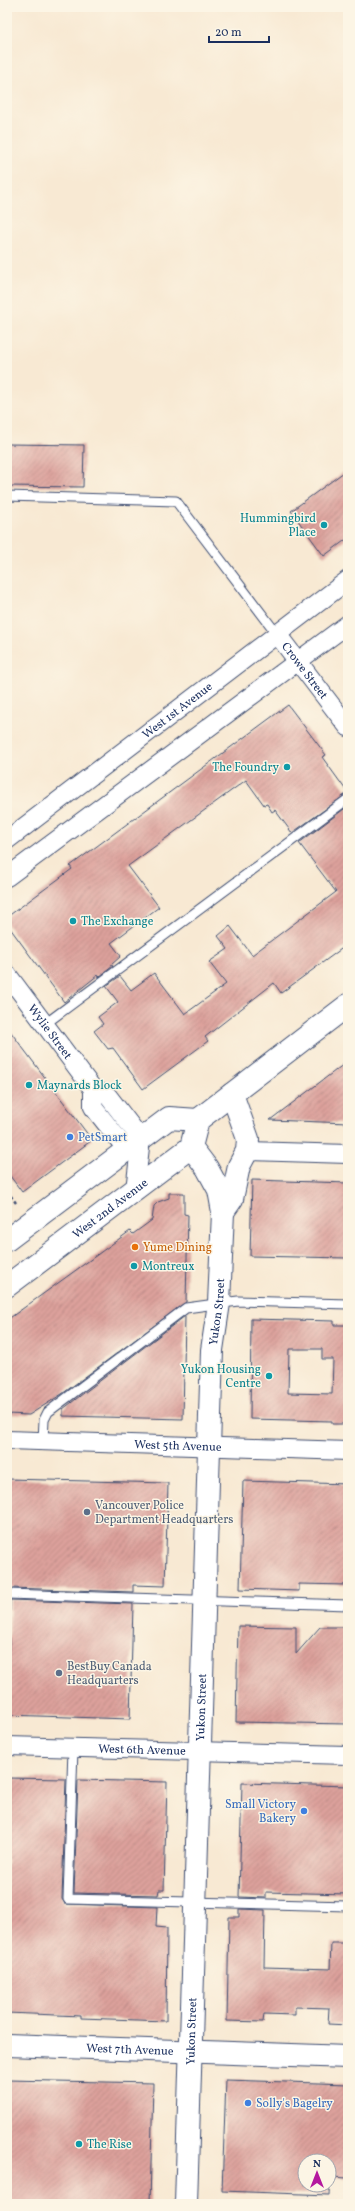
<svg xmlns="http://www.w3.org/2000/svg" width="355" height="2211" font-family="Vollkorn,serif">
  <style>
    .building { fill: url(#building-hatch); fill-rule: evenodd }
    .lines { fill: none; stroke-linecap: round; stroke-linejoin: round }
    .service-casing { stroke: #3c4b70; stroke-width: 11 }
    .minor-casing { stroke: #3c4b70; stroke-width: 20 }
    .tertiary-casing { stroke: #3c4b70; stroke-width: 24 }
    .secondary-casing { stroke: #3c4b70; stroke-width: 24 }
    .path { stroke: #3c4b70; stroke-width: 2.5; stroke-dasharray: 3 3; stroke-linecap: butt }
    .service { stroke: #fff; stroke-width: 9 }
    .minor { stroke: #fff; stroke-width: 18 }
    .tertiary { stroke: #fff; stroke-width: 22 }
    .secondary { stroke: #fff; stroke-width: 22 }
    .culture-dot { fill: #0f9aa8; stroke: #fcf5e5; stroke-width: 1.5 }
    .shop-dot { fill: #3f7fe0; stroke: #fcf5e5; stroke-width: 1.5 }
    .food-dot { fill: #e8710a; stroke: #fcf5e5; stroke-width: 1.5 }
    .service-dot { fill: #5c6f8a; stroke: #fcf5e5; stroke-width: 1.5 }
    .labels { text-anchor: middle; stroke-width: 3; stroke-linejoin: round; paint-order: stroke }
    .culture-label { font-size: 12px; fill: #0d838f; stroke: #fcf5e5; text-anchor: start }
    .street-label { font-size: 12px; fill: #1b2f5e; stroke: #fcf5e5 }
    .shop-label { font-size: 12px; fill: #366cbe; stroke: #fcf5e5; text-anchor: start }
    .food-label { font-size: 12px; fill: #c56008; stroke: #fcf5e5; text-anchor: start }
    .service-label { font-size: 12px; fill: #4e5e75; stroke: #fcf5e5; text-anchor: start }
  </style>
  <defs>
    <pattern id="building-hatch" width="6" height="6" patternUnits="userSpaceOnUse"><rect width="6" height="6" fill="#dda19b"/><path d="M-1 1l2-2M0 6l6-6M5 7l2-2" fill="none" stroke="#b28482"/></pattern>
  </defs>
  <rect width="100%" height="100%" fill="#fcf5e5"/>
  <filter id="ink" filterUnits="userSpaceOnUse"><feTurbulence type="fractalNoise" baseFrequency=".025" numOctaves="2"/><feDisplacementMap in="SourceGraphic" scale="8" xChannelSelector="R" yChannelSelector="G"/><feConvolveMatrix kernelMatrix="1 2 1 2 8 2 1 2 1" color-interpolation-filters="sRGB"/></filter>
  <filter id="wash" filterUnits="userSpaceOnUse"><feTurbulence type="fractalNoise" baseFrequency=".012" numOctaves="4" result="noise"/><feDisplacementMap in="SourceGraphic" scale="16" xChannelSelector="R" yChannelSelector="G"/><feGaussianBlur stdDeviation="0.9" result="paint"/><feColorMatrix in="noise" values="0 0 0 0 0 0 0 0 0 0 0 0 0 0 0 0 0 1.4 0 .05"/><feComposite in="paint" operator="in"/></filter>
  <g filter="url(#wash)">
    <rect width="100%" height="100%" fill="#f8e9d3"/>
    <g id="blocks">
      <g class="building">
        <polygon points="7,444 84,445 83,487 7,486"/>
        <polygon points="348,469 348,538 324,556 291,511"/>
        <polygon points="288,705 326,755 322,757 348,793 292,833 275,810 272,812 267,804 264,805 246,780 128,866 159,907 111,943 121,956 111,965 113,966 99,977 98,975 64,1002 7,924 7,917 72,869 70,866"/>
        <polygon points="348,806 348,944 281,993 274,983 205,1037 208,1041 143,1089 113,1048 108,1049 94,1031 103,1024 98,1017 118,1002 106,986 120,976 131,990 154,973 185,1014 226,984 209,962 228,949 218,936 230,926 252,955 336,892 299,843"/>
        <polygon points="7,1027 92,1140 22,1192 7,1172"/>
        <polygon points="348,1061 348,1123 270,1120"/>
        <polygon points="252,1180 348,1183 348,1258 250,1256"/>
        <polygon points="169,1193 184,1193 184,1214 188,1215 186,1302 62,1394 29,1415 7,1414 7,1320 130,1231 133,1234 152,1220 154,1206 158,1202 169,1198"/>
        <polygon points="185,1316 183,1419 63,1416 63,1409"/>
        <path d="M251 1319 334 1321V1325H348V1424H332V1421L250 1419ZM289 1349H322V1359H333L332 1394 288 1393Z"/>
        <polygon points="7,1479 168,1483 165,1586 133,1585 133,1592 10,1588 10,1581 7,1581"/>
        <polygon points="243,1481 348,1484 348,1585 299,1584 299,1591 240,1589"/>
        <polygon points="10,1600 133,1604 130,1719 7,1715"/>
        <polygon points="238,1626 296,1627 296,1654 320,1627 348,1627 348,1724 236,1722"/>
        <polygon points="7,1778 66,1779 62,1899 65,1904 157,1907 156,1927 167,1928 166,2021 81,2018 81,2016 7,2013"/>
        <polygon points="78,1780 167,1782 164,1890 159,1890 158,1895 74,1893"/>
        <polygon points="242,1783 348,1786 348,1894 266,1892 266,1898 239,1897"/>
        <polygon points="239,1909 265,1910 264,1967 330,1969 331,1943 348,1943 348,2025 328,2024 329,2008 295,2007 295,2015 264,2014 263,2022 227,2021 229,1917 239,1917"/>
        <polygon points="7,2080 153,2083 150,2204 7,2204"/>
        <path d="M226 2080 348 2084V2178L330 2177 329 2195 222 2191ZM305 2161H329V2185H305Z"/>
      </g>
    </g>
  </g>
  <g filter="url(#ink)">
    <use href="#blocks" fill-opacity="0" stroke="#3c4b70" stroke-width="1"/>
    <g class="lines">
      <g class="service-casing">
        <g id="service">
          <polyline points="7,496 176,501 277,634"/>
          <polyline points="45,1024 348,799"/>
          <polyline points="43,1441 44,1420 48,1412 186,1308 238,1301 348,1304"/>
          <polyline points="7,1594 348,1605"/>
          <polyline points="73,1749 68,1899 348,1906"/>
        </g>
      </g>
      <g class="minor-casing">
        <g id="minor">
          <path id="s1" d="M277 634 348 727"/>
          <path id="s2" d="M7 840 348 580"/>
          <polyline points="7,877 348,624"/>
          <path id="s3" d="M7 974 93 1089 108 1096 141 1139 135 1190"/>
          <polyline points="93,1089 93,1107 127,1150"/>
          <polyline points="247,1151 348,1154"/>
          <path id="s4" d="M7 1440 348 1451"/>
          <path id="s5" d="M7 1746 348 1755"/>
        </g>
      </g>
      <g class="tertiary-casing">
        <g id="tertiary">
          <polyline points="223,1212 232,1199 239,1166 247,1151 248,1139 232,1094"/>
          <path id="s6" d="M7 2045 348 2057"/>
          <path id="s7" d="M186 2204 212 1350 219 1303 223 1212 219 1190 207 1168 191 1147"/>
        </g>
      </g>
      <g class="secondary-casing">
        <g id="secondary">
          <polyline points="7,1240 169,1118 198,1120"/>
          <path id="s8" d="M7 1286 191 1147 198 1120 348 1005"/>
        </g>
      </g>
      <g class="path">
        <polyline points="7,1021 9,1020"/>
        <polyline points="7,1191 16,1203"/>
      </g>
      <use href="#service" class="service"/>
      <use href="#minor" class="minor"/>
      <use href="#tertiary" class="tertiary"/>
      <use href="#secondary" class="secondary"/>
    </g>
  </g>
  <g class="culture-dot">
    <circle cx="324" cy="525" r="4"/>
    <circle cx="287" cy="767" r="4"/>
    <circle cx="73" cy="921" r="4"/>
    <circle cx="29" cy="1085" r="4"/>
    <circle cx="134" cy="1266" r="4"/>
    <circle cx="269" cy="1376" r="4"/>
    <circle cx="79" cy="2144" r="4"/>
  </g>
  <g class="shop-dot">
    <circle cx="70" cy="1137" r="4"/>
    <circle cx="304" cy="1811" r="4"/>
    <circle cx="248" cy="2103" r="4"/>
  </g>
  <circle class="food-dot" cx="135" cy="1247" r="4"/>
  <g class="service-dot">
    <circle cx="87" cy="1512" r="4"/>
    <circle cx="59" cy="1673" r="4"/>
  </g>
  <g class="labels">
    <g class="culture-label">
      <text x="316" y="522" text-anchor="end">Hummingbird<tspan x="316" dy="14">Place</tspan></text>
      <text x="279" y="771" text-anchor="end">The Foundry</text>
      <text x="81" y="925">The Exchange</text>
      <text x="37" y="1089">Maynards Block</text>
      <text x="142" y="1270">Montreux</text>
      <text x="261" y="1373" text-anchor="end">Yukon Housing<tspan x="261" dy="14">Centre</tspan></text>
      <text x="87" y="2148">The Rise</text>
    </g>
    <g class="street-label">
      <text dy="4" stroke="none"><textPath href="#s1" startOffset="46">Crowe Street</textPath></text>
      <text dy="4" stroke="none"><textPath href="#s2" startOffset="214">West 1st Avenue</textPath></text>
      <text dy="4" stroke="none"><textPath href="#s3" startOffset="72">Wylie Street</textPath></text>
      <text dy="4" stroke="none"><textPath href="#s8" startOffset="129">West 2nd Avenue</textPath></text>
      <text dy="4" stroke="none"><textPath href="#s7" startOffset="893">Yukon Street</textPath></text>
      <text dy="4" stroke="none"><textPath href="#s4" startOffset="171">West 5th Avenue</textPath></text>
      <text dy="4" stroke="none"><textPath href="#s7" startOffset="497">Yukon Street</textPath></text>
      <text dy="4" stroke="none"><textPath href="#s5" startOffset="135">West 6th Avenue</textPath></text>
      <text dy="4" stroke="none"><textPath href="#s7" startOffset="173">Yukon Street</textPath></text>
      <text dy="4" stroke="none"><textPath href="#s6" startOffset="123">West 7th Avenue</textPath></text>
    </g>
    <g class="shop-label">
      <text x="78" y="1141">PetSmart</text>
      <text x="296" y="1808" text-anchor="end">Small Victory<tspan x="296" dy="14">Bakery</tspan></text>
      <text x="256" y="2107">Solly's Bagelry</text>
    </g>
    <g class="food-label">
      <text x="143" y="1251">Yume Dining</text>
    </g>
    <g class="service-label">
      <text x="95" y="1509">Vancouver Police<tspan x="95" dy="14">Department Headquarters</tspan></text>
      <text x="67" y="1670">BestBuy Canada<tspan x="67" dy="14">Headquarters</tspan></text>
    </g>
  </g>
  <rect width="355" height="2211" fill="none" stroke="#fcf5e5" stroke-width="24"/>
  <g transform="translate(317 2173)"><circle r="19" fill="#fcf5e5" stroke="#a2a6af"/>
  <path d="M0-3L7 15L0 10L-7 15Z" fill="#b5179e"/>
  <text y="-6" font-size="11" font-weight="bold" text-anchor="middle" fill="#1b2f5e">N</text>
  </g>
  <path d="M209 36v6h60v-6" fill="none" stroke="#1b2f5e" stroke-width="2"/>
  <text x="215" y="36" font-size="12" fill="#1b2f5e" stroke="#fcf5e5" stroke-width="3" paint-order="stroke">20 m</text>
</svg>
